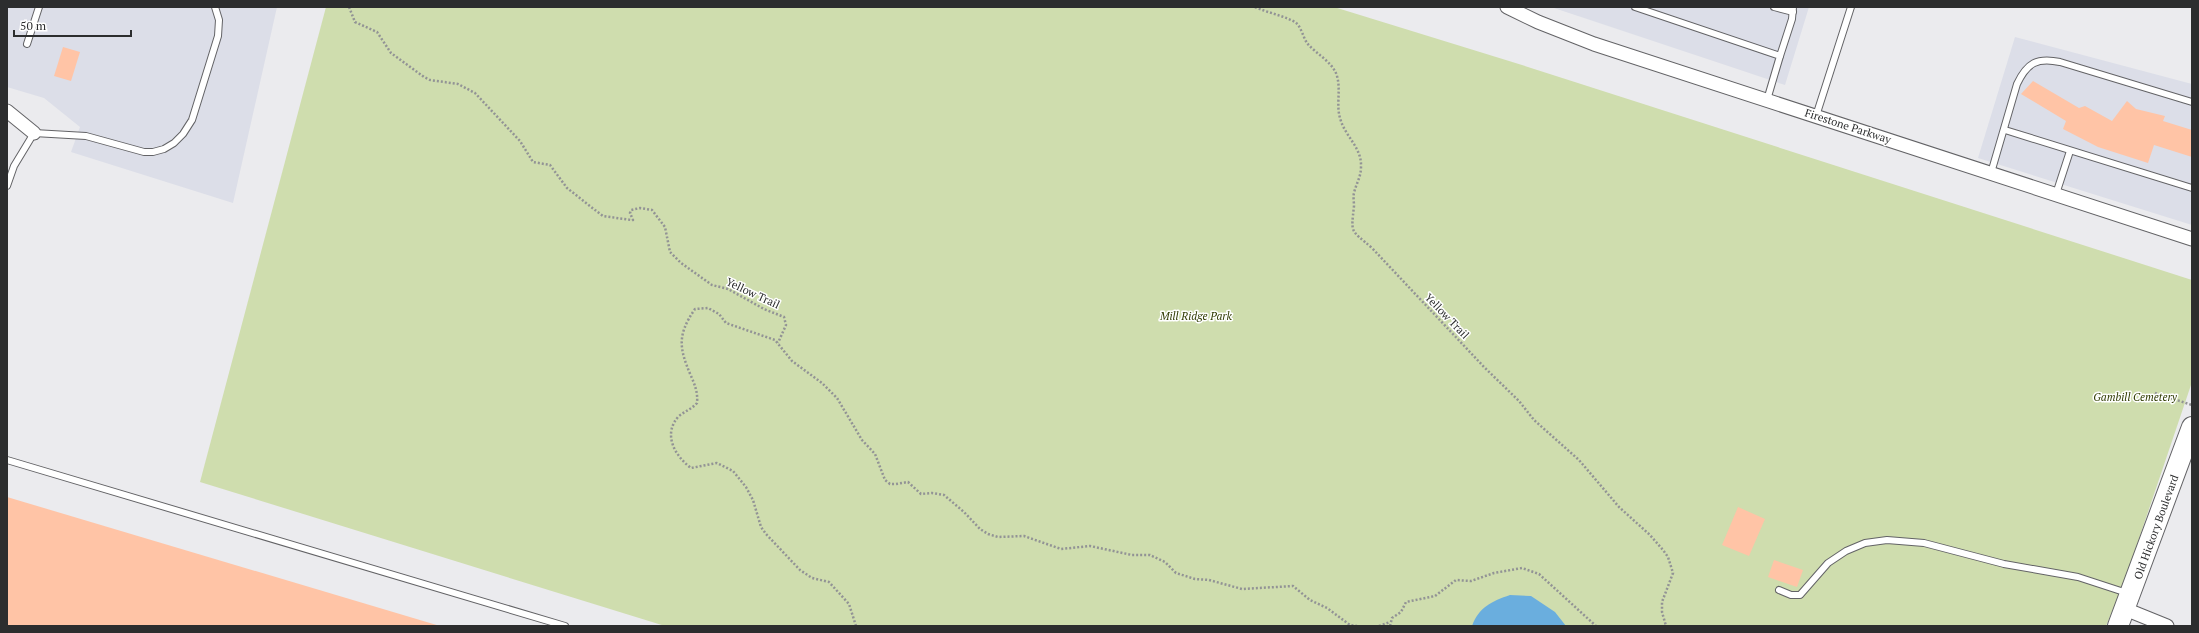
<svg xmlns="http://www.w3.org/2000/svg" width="2199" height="633" font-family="'PT Serif',serif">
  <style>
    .built { fill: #dcdee8 }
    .green { fill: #cfddae }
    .water { fill: #6aaede }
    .building { fill: #ffc4a6 }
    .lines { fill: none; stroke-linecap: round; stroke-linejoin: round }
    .lane-casing { stroke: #636366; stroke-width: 8 }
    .street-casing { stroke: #636366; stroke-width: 15 }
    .primary-casing { stroke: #636366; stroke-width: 22 }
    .path { stroke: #929395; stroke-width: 2.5; stroke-dasharray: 2 2; stroke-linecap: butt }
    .lane { stroke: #fff; stroke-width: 6 }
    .street { stroke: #fff; stroke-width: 13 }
    .primary { stroke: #fff; stroke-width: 20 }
    .labels { text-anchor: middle; stroke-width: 3; stroke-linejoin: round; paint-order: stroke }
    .street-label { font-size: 11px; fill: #2c2d2e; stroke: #fff }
    .park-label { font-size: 11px; font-style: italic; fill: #313c04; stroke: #fff }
  </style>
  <rect width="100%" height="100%" fill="#ebebee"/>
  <g class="built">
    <polygon points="7,7 277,7 233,203 71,152 80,127 44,98 7,87"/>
    <polygon points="1551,7 1809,7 1785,85"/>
    <polygon points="2015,37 2192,84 2192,225 1978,158"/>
  </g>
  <polygon class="green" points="326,7 1334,7 1522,65 2192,280 2192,382 2124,583 2106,626 665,626 200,482"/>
  <path class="water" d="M1510 595 1531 596 1555 612 1566 626H1472C1478 608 1492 601 1510 595Z"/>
  <g class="building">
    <polygon points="63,47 80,52 71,81 54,76"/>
    <polygon points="2033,81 2079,108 2085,106 2112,121 2127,101 2136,109 2165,116 2163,121 2192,130 2192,157 2154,145 2148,163 2098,147 2063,129 2066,121 2021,94"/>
    <polygon points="7,497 440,626 7,626"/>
    <polygon points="1738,507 1765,519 1749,556 1722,545"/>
    <polygon points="1774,560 1803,570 1797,587 1768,577"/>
  </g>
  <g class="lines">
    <g class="lane-casing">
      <g id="lane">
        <polyline points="1635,7 1780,56 1767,100"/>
        <polyline points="1774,7 1793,12"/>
        <polyline points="27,44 39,7"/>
        <polyline points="1780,56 1792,19 1793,7"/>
        <polyline points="1816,116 1851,7"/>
        <polyline points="2005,130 2192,188"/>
        <path d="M1991 173 2017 84C2027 63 2037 57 2060 62L2192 102"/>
        <polyline points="7,186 14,166 34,133 86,136 144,152 153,152 164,149 174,143 183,134 192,120 218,36 219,20 215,7"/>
        <polyline points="2056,194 2070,151"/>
        <polyline points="7,460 565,626"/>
        <polyline points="1779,590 1791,595 1800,595 1828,563 1846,551 1865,543 1887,540 1924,543 2004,564 2078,577 2127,593"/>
      </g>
    </g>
    <g class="street-casing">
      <g id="street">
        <polyline points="1507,7 1538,22 1594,44 2192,239"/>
        <polyline points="7,111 34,133"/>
        <polyline points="2125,609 2167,626"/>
      </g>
    </g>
    <g class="primary-casing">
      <polyline id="primary" points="2118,626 2192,427"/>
    </g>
    <g class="path">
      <polyline points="349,7 355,22 377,32 391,53 424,77 430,80 458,84 475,93 520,141 533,162 550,165 567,188 595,210 603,216 631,220 633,220 630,213 631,210 640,208 652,210 665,227 670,252 681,263 712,285 728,289 764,309 784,317 786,325 778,343"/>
      <path d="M1255 7C1268 13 1282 15 1295 22 1301 26 1303 37 1307 43 1316 54 1333 62 1337 76 1341 90 1336 105 1340 118 1345 137 1362 147 1361 167 1361 177 1356 184 1354 193 1353 197 1354 202 1354 206 1351 234 1350 229 1372 248L1484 367 1519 401 1534 420 1579 460 1619 507 1650 535 1663 550 1668 557 1673 573 1662 602V612L1666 626"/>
      <polyline points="2155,393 2192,405"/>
      <path d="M856 626 849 604 829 582 812 578 800 570 766 534 761 527 753 500 746 487 733 471 717 463 691 468C675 456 662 434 679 416 685 411 692 409 697 403 698 393 695 385 691 376 679 348 677 335 695 309L708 308 719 314 726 323 775 340 792 361 822 383 837 398 862 440 875 454 885 480 890 484H896L908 482 921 494 932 493 944 495 964 512 980 529 988 534 998 537 1024 536 1061 549 1090 546 1132 555H1150L1165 562 1176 573 1195 579 1209 580 1242 589 1293 586 1310 600 1327 608 1350 625 1357 626"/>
      <polyline points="1379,626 1390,622"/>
      <polyline points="1390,626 1392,618 1401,612 1406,602 1435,596 1456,580 1471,581 1494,573 1522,568 1539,574 1596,626"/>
    </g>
    <use href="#lane" class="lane"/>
    <use href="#street" class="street"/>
    <use href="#primary" class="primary"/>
  </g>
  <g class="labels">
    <g class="street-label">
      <text transform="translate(1848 126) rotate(18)" y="4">Firestone Parkway</text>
      <text transform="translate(753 293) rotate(25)" y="4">Yellow Trail</text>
      <text transform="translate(1447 316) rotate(46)" y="4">Yellow Trail</text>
      <text transform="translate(2156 527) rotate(-70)" y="4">Old Hickory Boulevard</text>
    </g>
    <g class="park-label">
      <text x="1196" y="320">Mill Ridge Park</text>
      <text x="2135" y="401">Gambill Cemetery</text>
    </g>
  </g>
  <rect width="2199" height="633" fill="none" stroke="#2c2d2e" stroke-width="16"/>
  <path d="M14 30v6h117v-6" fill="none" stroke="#2c2d2e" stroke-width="2"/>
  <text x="20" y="30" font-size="12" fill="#2c2d2e" stroke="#ffffff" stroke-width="3" paint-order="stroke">50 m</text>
</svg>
